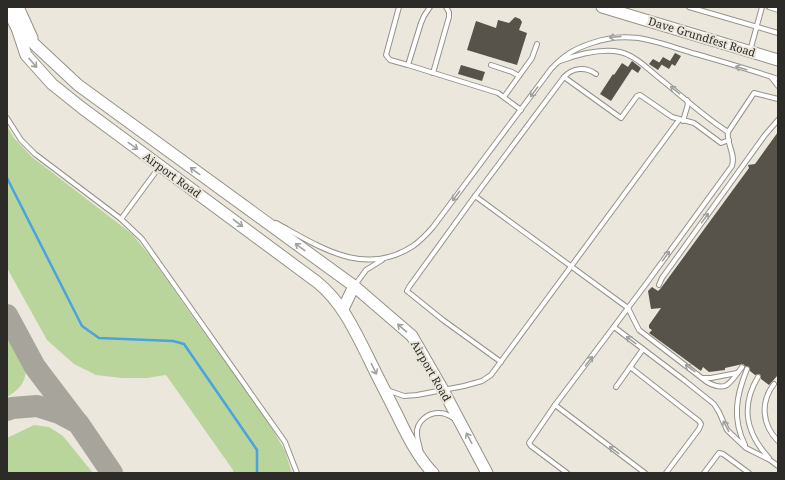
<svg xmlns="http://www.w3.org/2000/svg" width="785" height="480" font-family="'Noto Serif',serif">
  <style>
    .green { fill: #bad59c }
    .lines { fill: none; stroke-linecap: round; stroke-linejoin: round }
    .stream { stroke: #4ca2df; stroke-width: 2.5 }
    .taxiway { stroke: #a7a49c; stroke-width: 22 }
    .building { fill: #57524a }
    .lane-casing { stroke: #969289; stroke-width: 6 }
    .secondary-casing { stroke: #969289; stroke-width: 13 }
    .lane { stroke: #fff; stroke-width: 4 }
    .secondary { stroke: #fff; stroke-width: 11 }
    .oneway { stroke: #a0a09e }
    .labels { text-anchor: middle; stroke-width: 4; stroke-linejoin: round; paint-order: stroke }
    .street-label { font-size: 11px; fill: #2c2b27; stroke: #ebe7dc }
  </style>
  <rect width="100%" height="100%" fill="#ebe7dc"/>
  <g class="green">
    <polygon points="7,126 14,138 32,157 132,234 151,257 192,316 265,416 285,451 292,473 233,473 233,470 166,375 147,378 122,378 96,375 74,364 47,340 7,268"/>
    <path d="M7 328C21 353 41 378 7 397Z"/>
    <polygon points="34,425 49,427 63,436 93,473 7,473 7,438"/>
  </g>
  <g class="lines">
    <polyline class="stream" points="7,178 82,326 99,338 173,341 184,344 257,450 257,473"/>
    <g class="taxiway">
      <polyline points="7,315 35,367 76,421"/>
      <polyline points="7,410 12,408 37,406 59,413 78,423 112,473"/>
    </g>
  </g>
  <g class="building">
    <polygon points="515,17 520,19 522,22 519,30 527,33 517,65 467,50 476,21 496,28 498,20 509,23"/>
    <polygon points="675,53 681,56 675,66 672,64 669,69 659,63 663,57 670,61"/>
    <polygon points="653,59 662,64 658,70 649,64"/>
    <polygon points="632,61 641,68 638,73 632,69 611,101 600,94 613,74 614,75 622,63 628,67"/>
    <polygon points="461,65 485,72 482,81 458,74"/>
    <polygon points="778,132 778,375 769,385 761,379 760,374 755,375 750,371 749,367 745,366 743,364 725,368 725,370 709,372 703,367 701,371 649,333 652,330 649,328 649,325 661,308 651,309 648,291 652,287 658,291 661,288 749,168 748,165 755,164"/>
  </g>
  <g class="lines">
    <g class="lane-casing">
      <g id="lane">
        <polyline points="399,7 386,55 390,60 408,65"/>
        <polyline points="430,7 424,16 421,23 408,65 498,93 521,110"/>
        <polyline points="689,7 778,33"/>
        <polyline points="769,7 778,10"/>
        <polyline points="750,51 762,7"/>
        <path d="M560 61C579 54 600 48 620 52 634 55 647 68 658 77 681 95 703 116 728 132"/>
        <polyline points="491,65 512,72 519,76"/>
        <polyline points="433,73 449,17 449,12 446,7"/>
        <path d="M564 77C572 68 585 66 596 74"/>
        <polyline points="771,77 778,86"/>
        <polyline points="504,97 532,58 537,44"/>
        <polyline points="7,118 21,140 35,154 121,219 142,239 285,442 297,473"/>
        <polyline points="683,121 688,104 687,100"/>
        <path d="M729 140 721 143 694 123 672 117 640 95 637 96 621 118 564 77 475 196 628 308 639 330 707 382C727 393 730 383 742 367"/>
        <polyline points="475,196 409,287 407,291 443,320 501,362"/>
        <polyline points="121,219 160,166"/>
        <path d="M276 223C320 247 364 278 413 246 420 241 427 234 433 227L551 69C564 55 574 49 592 43 631 29 658 43 696 54 723 62 751 70 778 79"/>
        <polyline points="355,285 366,270 382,260"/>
        <polyline points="659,285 662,278 765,135 778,120"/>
        <polyline points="614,327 684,380 714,404 719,412 727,430 746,448 770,460 778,466"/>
        <polyline points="630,367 699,421 701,424 699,429 666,473"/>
        <path d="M758 377C740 407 746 433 769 458"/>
        <polyline points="702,378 711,378 737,373"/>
        <path d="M774 384C760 402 762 425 778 441"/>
        <polyline points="616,387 643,349"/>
        <polyline points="387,390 404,396 417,395 464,386 482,381 491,375 679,120"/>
        <polyline points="555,405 529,443 531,446 567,473"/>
        <path d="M745 445C732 419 736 396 747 369"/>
        <path d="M420 449C419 444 417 439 417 434 416 422 428 412 440 413 446 413 450 416 455 419"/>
        <path d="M645 473 555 405 646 284 732 166C736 153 726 144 728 132L754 93 778 99"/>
        <polyline points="704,473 719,453 723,454 749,473"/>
      </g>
    </g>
    <g class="secondary-casing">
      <g id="secondary">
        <polyline points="18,7 32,38"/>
        <polyline points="602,7 778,60"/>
        <path d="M7 9 17 28 26 55 52 84 82 108 317 282C342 302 355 331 369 359 380 382 392 404 403 427 411 443 420 460 433 473"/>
        <polyline points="17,28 78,85 354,286 412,336 443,390 487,473"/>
        <polyline points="343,309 354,286"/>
      </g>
    </g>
    <use href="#lane" class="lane"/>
    <use href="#secondary" class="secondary"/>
  </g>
  <defs><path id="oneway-shaft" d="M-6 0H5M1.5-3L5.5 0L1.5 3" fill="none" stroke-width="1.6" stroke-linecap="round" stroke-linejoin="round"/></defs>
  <g class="oneway">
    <use href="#oneway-shaft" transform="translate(615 37) rotate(174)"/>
    <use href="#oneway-shaft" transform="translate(33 63) rotate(49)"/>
    <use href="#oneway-shaft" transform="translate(741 68) rotate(-163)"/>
    <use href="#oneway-shaft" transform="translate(675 90) rotate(-141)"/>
    <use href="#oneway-shaft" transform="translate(534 92) rotate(127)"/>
    <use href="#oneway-shaft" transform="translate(133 146) rotate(36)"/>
    <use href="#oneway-shaft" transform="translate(195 171) rotate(-144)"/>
    <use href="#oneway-shaft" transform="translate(456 196) rotate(127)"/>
    <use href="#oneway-shaft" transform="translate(705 218) rotate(-54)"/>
    <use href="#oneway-shaft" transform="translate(238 223) rotate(37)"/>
    <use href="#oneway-shaft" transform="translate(300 247) rotate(-144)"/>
    <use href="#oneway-shaft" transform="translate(666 256) rotate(-54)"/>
    <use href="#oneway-shaft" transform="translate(402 328) rotate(-139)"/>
    <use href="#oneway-shaft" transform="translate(631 340) rotate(-143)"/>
    <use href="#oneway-shaft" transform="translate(589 361) rotate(-53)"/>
    <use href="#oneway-shaft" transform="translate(690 368) rotate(-143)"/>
    <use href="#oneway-shaft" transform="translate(374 369) rotate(64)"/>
    <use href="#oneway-shaft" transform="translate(726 426) rotate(-117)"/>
    <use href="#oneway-shaft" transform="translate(469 438) rotate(-118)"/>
    <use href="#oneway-shaft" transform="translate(614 450) rotate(-143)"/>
  </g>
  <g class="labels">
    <g class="street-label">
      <text transform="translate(702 37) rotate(17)" y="4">Dave Grundfest Road</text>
      <text transform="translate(172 175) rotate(36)" y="4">Airport Road</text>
      <text transform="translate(431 371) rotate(60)" y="4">Airport Road</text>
    </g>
  </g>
  <rect width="785" height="480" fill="none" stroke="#2c2b27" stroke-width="16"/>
</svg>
